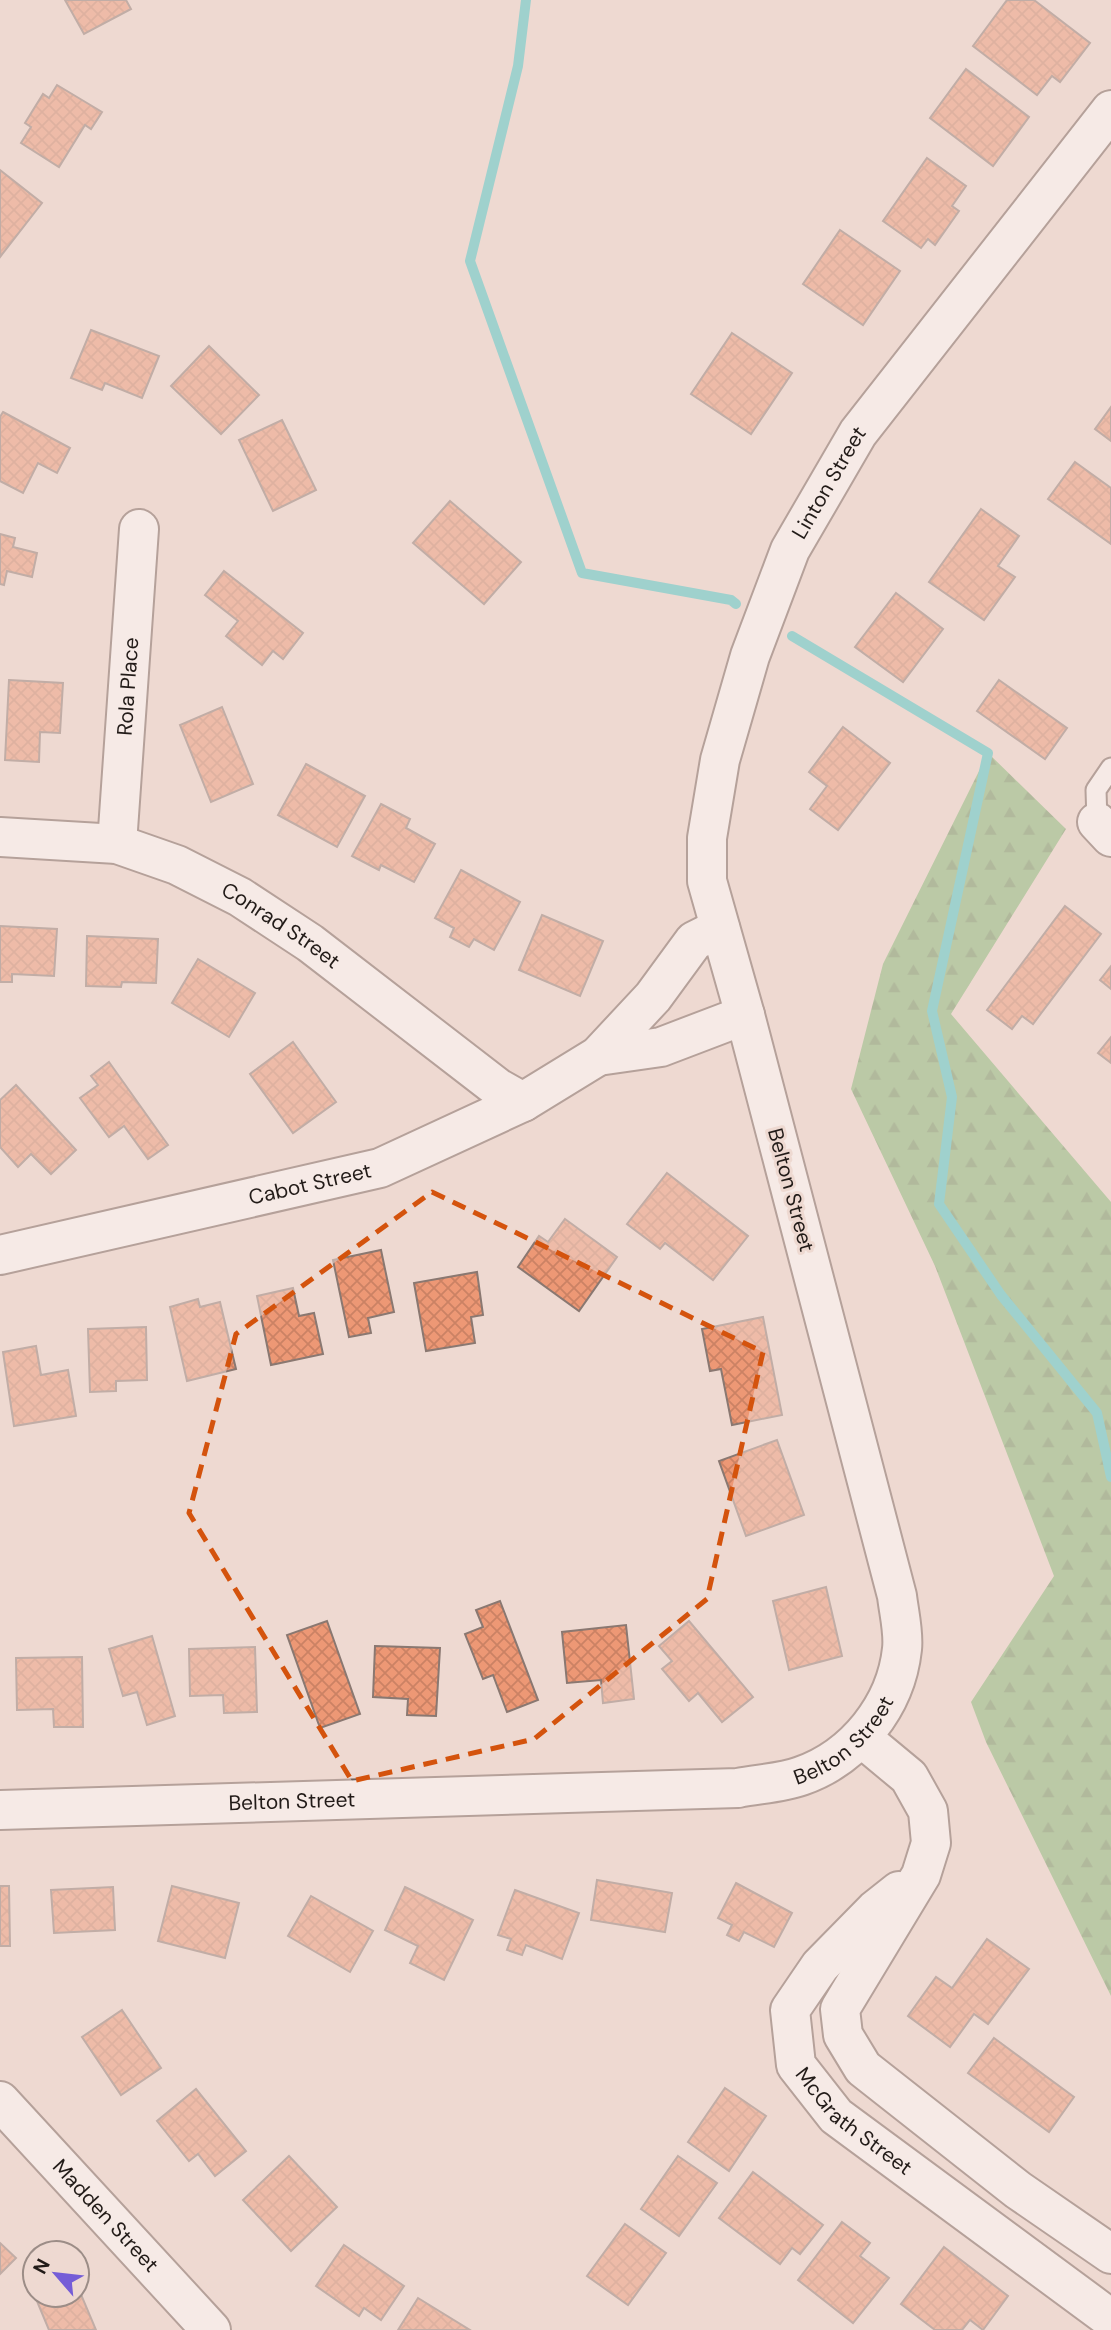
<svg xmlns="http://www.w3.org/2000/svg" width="1111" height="2330" font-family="'DM Sans',sans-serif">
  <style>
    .forest { fill: url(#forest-firs) }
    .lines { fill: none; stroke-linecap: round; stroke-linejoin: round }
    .stream { stroke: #3fc7c8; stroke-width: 10 }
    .building { fill: url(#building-cross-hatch); stroke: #8a7871; stroke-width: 2 }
    .service-casing { stroke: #705e57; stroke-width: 23 }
    .minor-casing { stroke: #705e57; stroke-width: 42 }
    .tertiary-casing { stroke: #705e57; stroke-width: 42 }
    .service { stroke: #fff; stroke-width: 19 }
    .minor { stroke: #fff; stroke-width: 38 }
    .tertiary { stroke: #fff; stroke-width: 38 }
    .marked { fill: none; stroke: #d4530d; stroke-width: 5; stroke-dasharray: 14 9; stroke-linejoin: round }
    .labels { text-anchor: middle; stroke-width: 6; stroke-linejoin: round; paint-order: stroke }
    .street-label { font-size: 21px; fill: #221b18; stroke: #eed9d1 }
  </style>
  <defs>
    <pattern id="forest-firs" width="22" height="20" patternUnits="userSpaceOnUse" patternTransform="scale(1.75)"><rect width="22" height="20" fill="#7db671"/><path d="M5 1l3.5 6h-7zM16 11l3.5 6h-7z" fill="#66935c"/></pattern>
    <pattern id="building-cross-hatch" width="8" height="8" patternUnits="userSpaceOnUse" patternTransform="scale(1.75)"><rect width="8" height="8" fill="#ed9875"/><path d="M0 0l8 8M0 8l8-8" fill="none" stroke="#cb8264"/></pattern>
  </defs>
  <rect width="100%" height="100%" fill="#eed9d1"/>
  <polygon class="forest" points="988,753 1066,829 951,1014 1111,1202 1111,1996 986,1742 971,1702 1054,1576 935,1266 851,1089 883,964"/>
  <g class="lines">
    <g class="stream">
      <polyline points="526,0 518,66 470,261 582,573 731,600 736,604"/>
      <polyline points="792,636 988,753 932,1011 952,1097 939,1204 1001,1295 1097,1413 1111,1477"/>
    </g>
  </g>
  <g class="building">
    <polygon points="65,0 126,0 131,9 84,34"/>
    <polygon points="1007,0 1034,0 1090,43 1060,82 1052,76 1037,95 973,46"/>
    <polygon points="966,69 1029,117 993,166 930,118"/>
    <polygon points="57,85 102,112 91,129 85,125 59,167 21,143 31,127 25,123 43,94 49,98"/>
    <polygon points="927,158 966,186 952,206 959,211 935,245 928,239 921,248 883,221"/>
    <polygon points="0,170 42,203 0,257"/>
    <polygon points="840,230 900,271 863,325 803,284"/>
    <polygon points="91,330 159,356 142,398 105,383 102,390 71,378"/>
    <polygon points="732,333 792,373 751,434 691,394"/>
    <polygon points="209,346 259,395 221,434 171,386"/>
    <polygon points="1111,407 1111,441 1095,429"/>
    <polygon points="3,412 70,448 57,473 38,463 23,493 0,481 0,417"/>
    <polygon points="282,420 316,490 273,511 239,440"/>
    <polygon points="1075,462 1111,488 1111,544 1048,499"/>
    <polygon points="450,501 521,562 484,604 413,543"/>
    <polygon points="981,509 1019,536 998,566 1015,577 984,620 929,582"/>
    <polygon points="0,534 15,538 13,547 37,553 32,577 7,571 4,585 0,584"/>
    <polygon points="224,571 303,633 283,659 273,651 262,665 226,636 238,621 205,595"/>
    <polygon points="896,593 943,629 903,682 855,647"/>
    <polygon points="9,680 63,683 60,733 40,732 39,762 5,760"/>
    <polygon points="999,680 1067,728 1045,759 977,711"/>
    <polygon points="222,707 253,784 211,802 180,725"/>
    <polygon points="843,727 890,763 838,830 810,809 827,786 809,772"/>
    <polygon points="306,764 365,796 337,847 278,815"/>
    <polygon points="381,804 410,819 406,828 435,844 414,882 381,865 379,870 352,856"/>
    <polygon points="461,870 520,902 494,950 474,939 469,947 450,937 454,928 435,918"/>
    <polygon points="1065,906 1101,934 1033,1024 1022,1016 1012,1029 987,1010"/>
    <polygon points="542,915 603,941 580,996 519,970"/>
    <polygon points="0,926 57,929 54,976 12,974 12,982 0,982"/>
    <polygon points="87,936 158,939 156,983 122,982 121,987 86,986"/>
    <polygon points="198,959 255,993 229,1037 172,1003"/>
    <polygon points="1111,966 1111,989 1100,980"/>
    <polygon points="1111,1037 1111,1063 1098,1053"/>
    <polygon points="293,1042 336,1102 293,1133 250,1074"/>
    <polygon points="109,1062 168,1145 148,1159 124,1126 109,1137 80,1098 98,1085 91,1076"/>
    <polygon points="16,1085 76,1150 51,1174 31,1154 18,1167 0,1147 0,1100"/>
    <polygon points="667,1173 748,1236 713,1280 665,1243 660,1249 627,1224"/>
    <polygon points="565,1219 617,1257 579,1311 518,1267 539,1236 548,1242"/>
    <polygon points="381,1250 394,1312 368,1318 371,1333 349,1337 333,1260"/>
    <polygon points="477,1272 483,1315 471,1317 475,1343 426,1351 414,1283"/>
    <polygon points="293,1288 299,1316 314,1313 323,1354 271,1365 257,1296"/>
    <polygon points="198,1299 200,1307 220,1302 236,1369 187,1381 170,1307"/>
    <polygon points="763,1317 782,1415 732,1425 721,1369 710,1371 702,1329"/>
    <polygon points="146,1327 147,1380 116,1381 116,1391 90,1392 88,1329"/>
    <polygon points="36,1346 41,1375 68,1370 76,1416 14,1426 3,1352"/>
    <polygon points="777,1440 804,1515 746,1536 719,1461"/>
    <polygon points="826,1587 842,1656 789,1670 773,1601"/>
    <polygon points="500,1601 538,1700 507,1712 493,1675 483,1679 465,1634 483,1627 476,1610"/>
    <polygon points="327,1621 360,1714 320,1728 287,1635"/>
    <polygon points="689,1621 753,1697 722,1722 698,1693 689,1701 662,1669 672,1661 659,1646"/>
    <polygon points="626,1625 634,1699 603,1703 601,1680 567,1683 562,1632"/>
    <polygon points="152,1636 175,1716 147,1725 137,1692 123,1696 109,1649"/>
    <polygon points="375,1646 440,1648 436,1716 407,1715 408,1699 373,1697"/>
    <polygon points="255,1647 257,1712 224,1713 223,1695 190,1696 189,1649"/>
    <polygon points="82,1657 83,1727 54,1727 53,1709 17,1710 16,1658"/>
    <polygon points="597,1880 672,1893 665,1932 591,1920"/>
    <polygon points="736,1883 792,1913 774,1947 744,1932 739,1941 727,1935 732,1925 718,1918"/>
    <polygon points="0,1886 9,1886 10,1946 0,1946"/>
    <polygon points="172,1886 239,1903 225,1958 158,1941"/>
    <polygon points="113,1887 115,1930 54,1933 51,1890"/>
    <polygon points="405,1887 473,1920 444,1980 410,1963 418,1946 385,1930"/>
    <polygon points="515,1890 579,1913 562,1959 526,1945 522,1955 507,1950 511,1939 498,1935"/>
    <polygon points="311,1896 373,1931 350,1972 288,1936"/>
    <polygon points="987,1939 1029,1969 988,2024 974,2014 950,2047 908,2016 936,1977 952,1988"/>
    <polygon points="122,2010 161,2068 121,2095 82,2037"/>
    <polygon points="994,2038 1074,2097 1049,2132 968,2073"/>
    <polygon points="725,2088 766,2116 729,2171 688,2142"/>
    <polygon points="196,2089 246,2151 215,2176 198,2154 189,2161 157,2121"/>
    <polygon points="289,2156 337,2207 291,2251 243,2200"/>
    <polygon points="678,2156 717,2183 679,2236 641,2209"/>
    <polygon points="753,2172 823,2225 800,2254 792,2248 780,2264 719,2218"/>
    <polygon points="842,2222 870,2243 860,2256 889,2278 853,2323 798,2280"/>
    <polygon points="625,2224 666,2253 628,2305 587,2276"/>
    <polygon points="0,2243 16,2258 0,2274"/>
    <polygon points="344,2245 404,2286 381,2320 364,2308 359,2316 316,2286"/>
    <polygon points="944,2247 1008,2296 983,2330 970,2320 962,2330 935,2330 901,2304"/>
    <polygon points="77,2285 96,2330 49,2330 34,2294 77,2295"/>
    <polygon points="418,2298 470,2330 398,2330"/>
  </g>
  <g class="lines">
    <g class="service-casing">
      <polyline id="service" points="1097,822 1096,790 1111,768"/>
    </g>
    <g class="minor-casing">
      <g id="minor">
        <polyline points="1097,822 1111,837"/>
        <path id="s1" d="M0 837 117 844 177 865 240 897 310 943 498 1088 523 1102"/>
        <path id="s2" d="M117 844 139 529"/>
        <polyline points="598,1056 661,1047 745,1015"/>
        <path id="s3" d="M0 1255 380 1168 523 1102 598 1056 653 997 694 941 720 928"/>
        <polyline points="862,1738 909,1777 928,1811 931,1843 921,1875 840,2009 843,2035 863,2068 1018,2190 1111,2254"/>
        <path id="s4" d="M899 1891 875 1910 820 1966 790 2010 796 2065 836 2116 1111 2319"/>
        <path id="s5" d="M0 2101 211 2330"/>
      </g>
    </g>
    <g class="tertiary-casing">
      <g id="tertiary">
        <path id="s6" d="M0 1810 738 1788C758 1784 782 1783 801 1776 855 1757 896 1706 902 1649 904 1633 899 1613 897 1596L745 1015 707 881V838L720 760 750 656 790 550 858 433 1111 110"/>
      </g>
    </g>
    <use href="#service" class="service"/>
    <use href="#minor" class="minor"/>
    <use href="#tertiary" class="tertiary"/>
  </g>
  <path d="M0 0H1111V2330H0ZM432 1192 763 1352 707 1599 534 1739 352 1781 189 1513 236 1334Z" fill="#eed9d1" fill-opacity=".55" fill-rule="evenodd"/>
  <path class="marked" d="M432 1192 763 1352 707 1599 534 1739 352 1781 189 1513 236 1334Z"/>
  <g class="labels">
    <g class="street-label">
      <text dy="7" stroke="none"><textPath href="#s6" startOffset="2188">Linton Street</textPath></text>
      <text dy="7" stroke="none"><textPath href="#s2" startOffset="158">Rola Place</textPath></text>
      <text dy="7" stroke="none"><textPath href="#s1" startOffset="301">Conrad Street</textPath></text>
      <text dy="7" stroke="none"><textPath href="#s3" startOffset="318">Cabot Street</textPath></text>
      <text transform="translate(791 1190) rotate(75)" y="7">Belton Street</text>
      <text dy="7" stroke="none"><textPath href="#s6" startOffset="859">Belton Street</textPath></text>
      <text dy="7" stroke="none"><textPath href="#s6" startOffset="292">Belton Street</textPath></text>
      <text dy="7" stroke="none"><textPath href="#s4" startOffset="299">McGrath Street</textPath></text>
      <text dy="7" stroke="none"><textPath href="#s5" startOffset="156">Madden Street</textPath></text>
    </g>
  </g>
  <g transform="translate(56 2274) rotate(298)"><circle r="33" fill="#eed9d1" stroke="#9c8d87" stroke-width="2"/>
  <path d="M0-5L12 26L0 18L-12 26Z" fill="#755dd7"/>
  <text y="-10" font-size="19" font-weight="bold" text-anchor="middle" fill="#221b18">N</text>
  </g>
</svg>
